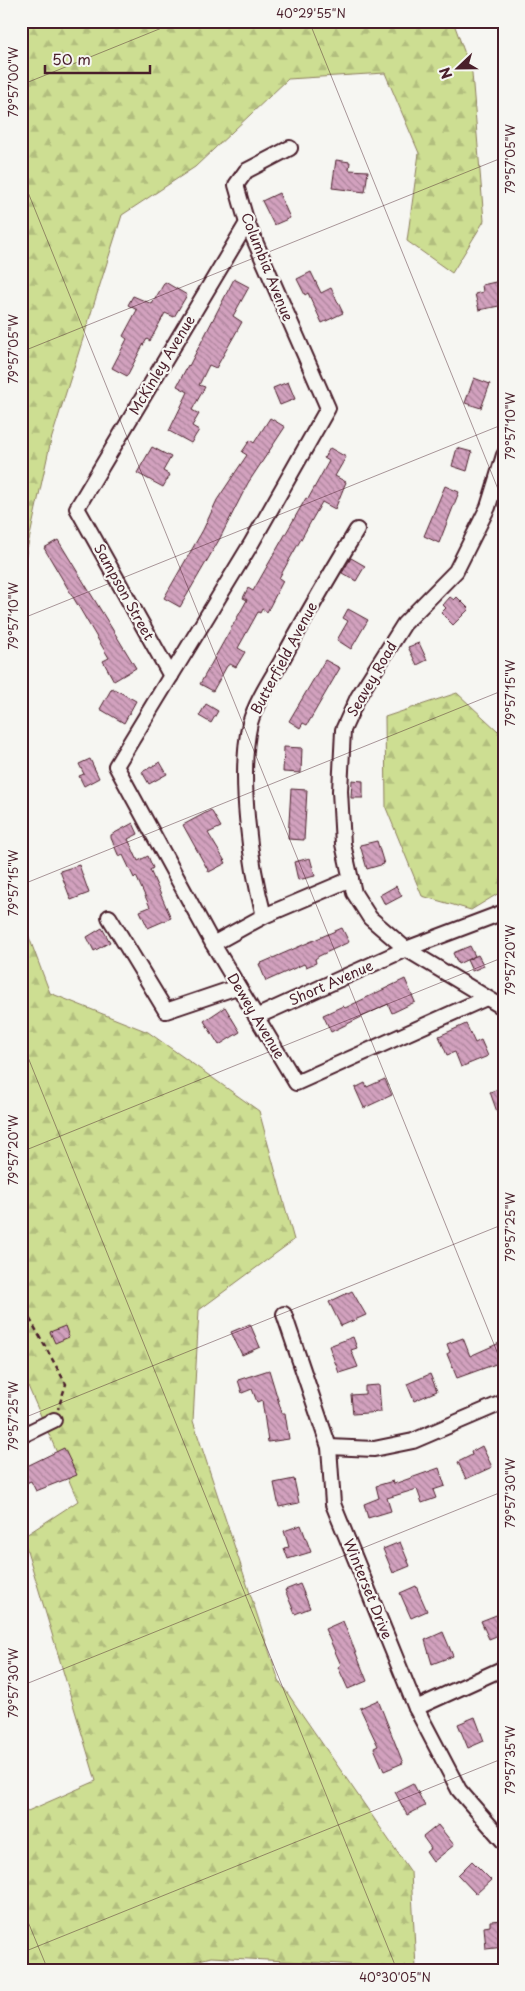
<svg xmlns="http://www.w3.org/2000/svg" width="525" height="1991" font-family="'Playpen Sans',sans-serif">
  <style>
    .forest { fill: url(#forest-firs); stroke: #8c7e5e }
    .building { fill: url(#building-back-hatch); stroke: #4a1f2b }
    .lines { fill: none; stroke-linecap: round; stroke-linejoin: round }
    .minor-casing { stroke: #4a1f2b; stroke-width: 18 }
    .path { stroke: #4a1f2b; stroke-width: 2.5; stroke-dasharray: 5 4; stroke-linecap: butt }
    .minor { stroke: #f6f6f2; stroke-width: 14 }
    .ticks { fill: none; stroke: #4a1f2b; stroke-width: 1; stroke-opacity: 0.45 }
    .labels { text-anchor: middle; stroke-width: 4.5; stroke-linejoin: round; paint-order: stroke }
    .street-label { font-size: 14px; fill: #4a1f2b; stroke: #f6f6f2 }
    .neatline { fill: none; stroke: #4a1f2b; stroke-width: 2 }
    .ticks-label { font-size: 12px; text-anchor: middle; fill: #4a1f2b }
  </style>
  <defs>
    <pattern id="forest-firs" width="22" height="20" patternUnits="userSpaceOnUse" patternTransform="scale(1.25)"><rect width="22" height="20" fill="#cdde92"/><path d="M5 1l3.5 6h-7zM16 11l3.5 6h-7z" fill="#b2be7e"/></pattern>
    <pattern id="building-back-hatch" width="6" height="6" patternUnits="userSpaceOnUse" patternTransform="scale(1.25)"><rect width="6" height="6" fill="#d2a1be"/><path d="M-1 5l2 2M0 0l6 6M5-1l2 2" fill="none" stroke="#ac839b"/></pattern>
  </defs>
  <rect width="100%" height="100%" fill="#f6f6f2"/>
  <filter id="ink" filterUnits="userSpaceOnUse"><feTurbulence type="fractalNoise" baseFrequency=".02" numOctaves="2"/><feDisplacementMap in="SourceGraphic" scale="10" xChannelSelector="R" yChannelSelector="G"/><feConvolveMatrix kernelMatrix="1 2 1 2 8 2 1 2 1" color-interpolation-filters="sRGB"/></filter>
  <g filter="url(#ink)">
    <g class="forest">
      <polygon points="21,21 453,21 472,73 484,221 452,273 407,241 419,153 385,73 288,79 195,167 122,215 51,440 21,577"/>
      <polygon points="457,693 498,731 504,725 504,890 471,910 422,896 386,808 385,717"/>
      <polygon points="21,916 50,993 148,1032 259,1111 294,1240 199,1310 193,1421 279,1681 411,1872 416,1968 211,1957 162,1970 21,1970 21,1814 96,1781 23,1537 78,1501 21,1370"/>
    </g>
    <g class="building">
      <polygon points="336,160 350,162 349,170 368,171 365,192 332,188"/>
      <polygon points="279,193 290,218 274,225 262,201"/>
      <polygon points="311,272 321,293 331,288 343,313 322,323 308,293 305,295 297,279"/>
      <polygon points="234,279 249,287 233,316 242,322 216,368 209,365 199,385 205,387 192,410 199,414 192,426 199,430 191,443 169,431 188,392 177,386 188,365 189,366"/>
      <polygon points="500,281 504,305 479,310 475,294 483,292 482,285"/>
      <polygon points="165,282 187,295 174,317 165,313 150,341 147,339 142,347 127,376 112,368 127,339 123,336 137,310 128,305 133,296 152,304"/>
      <polygon points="474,378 490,384 481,408 465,403"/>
      <polygon points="288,382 295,399 280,405 273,388"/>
      <polygon points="270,418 285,427 248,483 219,540 180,607 164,598 203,530 217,500 247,455 242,452 250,440 254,443"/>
      <polygon points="152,447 171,457 163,471 170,475 163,487 137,473"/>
      <polygon points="330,448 346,457 335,476 346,482 335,509 322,502 279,578 283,581 267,612 262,609 260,613 258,612 238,648 245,652 236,667 230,664 227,666 213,691 200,684 247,600 243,598 248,588 253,591 306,498 308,499 329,461 324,458"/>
      <polygon points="457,448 472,452 467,471 452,466"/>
      <polygon points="445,486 459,492 439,543 424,536"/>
      <polygon points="58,540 136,668 114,681 103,661 109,658 44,548"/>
      <polygon points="351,558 365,566 356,581 342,573"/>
      <polygon points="450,597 454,600 457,597 469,609 453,625 441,613 446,608 443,605"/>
      <polygon points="348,609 368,620 351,649 337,640 348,621 343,618"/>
      <polygon points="419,643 427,660 417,665 408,647"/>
      <polygon points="325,660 340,668 307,725 303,723 300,728 289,721"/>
      <polygon points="112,688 136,701 124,723 100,709"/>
      <polygon points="206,704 218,711 211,723 199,716"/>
      <polygon points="284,747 302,748 301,773 283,772"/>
      <polygon points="90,759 99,778 84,786 79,776 84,774 79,764"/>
      <polygon points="160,762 167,774 149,784 142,772"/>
      <polygon points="352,780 363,781 363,798 351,798"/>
      <polygon points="291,789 307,790 304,840 288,839"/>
      <polygon points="211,810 221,827 208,833 226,863 209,872 183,825"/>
      <polygon points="133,823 138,834 128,839 138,861 148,856 153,868 150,870 171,918 148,928 140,911 150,907 136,876 134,878 123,855 119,857 111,838 111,835"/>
      <polygon points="377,841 384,864 367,869 360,845"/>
      <polygon points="310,858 315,876 298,880 294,862"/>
      <polygon points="79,865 89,893 71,900 60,871"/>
      <polygon points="396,886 402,896 385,905 380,895"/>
      <polygon points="102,928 110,942 94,951 87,937"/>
      <polygon points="342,928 349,942 319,956 315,959 316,963 306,967 304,964 266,981 259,964"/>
      <polygon points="470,946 475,956 458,964 453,953"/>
      <polygon points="478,955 484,966 472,971 467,960"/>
      <polygon points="405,979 415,1002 392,1013 388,1004 331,1032 323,1015 343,1006 345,1008"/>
      <polygon points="225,1007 240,1032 219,1045 204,1021"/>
      <polygon points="466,1024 475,1043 481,1040 488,1056 461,1067 455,1052 447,1055 439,1036"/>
      <polygon points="385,1079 392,1095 364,1108 355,1088 365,1083 367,1087"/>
      <polygon points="504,1087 504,1126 502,1126 490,1092"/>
      <polygon points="352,1291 366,1315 341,1326 329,1302"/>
      <polygon points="250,1324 260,1347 242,1355 231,1332"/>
      <polygon points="65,1326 69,1337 55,1343 50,1332"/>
      <polygon points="353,1337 357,1348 351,1350 358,1367 339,1373 329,1346"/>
      <polygon points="463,1338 470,1356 504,1341 504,1361 457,1378 447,1354 450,1352 447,1344"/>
      <polygon points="269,1370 282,1413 285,1413 289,1439 268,1442 262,1400 257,1402 252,1389 242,1393 238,1380"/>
      <polygon points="430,1374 437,1391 414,1401 407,1384"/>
      <polygon points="379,1385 381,1412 353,1414 351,1395 365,1394 365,1386"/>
      <polygon points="482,1446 492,1467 466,1479 458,1462 472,1455 471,1452"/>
      <polygon points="64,1448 77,1475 36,1491 31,1481 21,1485 21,1469"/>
      <polygon points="439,1468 445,1486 433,1490 436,1498 422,1503 417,1489 387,1498 391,1511 368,1518 364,1504 379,1498 376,1486 393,1481 394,1484"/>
      <polygon points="294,1479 299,1503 279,1507 274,1483"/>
      <polygon points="301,1525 311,1552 288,1559 284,1548 289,1547 284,1531"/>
      <polygon points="400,1542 410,1566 393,1573 383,1549"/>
      <polygon points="300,1584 310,1608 295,1614 285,1590"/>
      <polygon points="416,1586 427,1611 411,1618 400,1593"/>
      <polygon points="504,1612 504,1633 489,1639 481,1621"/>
      <polygon points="343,1621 367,1681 348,1689 338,1667 341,1665 325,1629"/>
      <polygon points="443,1632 453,1656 432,1664 425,1640"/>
      <polygon points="378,1700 403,1763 384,1771 374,1748 378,1746 360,1708"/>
      <polygon points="475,1717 484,1741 468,1748 458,1724"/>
      <polygon points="413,1783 425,1806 407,1815 395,1792"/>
      <polygon points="438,1825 454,1845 433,1862 426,1852 431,1848 423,1837"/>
      <polygon points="472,1861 491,1880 476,1894 458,1875"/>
      <polygon points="504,1920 504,1947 486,1949 484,1927 490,1926 490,1921"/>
    </g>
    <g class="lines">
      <g class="minor-casing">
        <g id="minor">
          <polyline points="290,148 246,171 236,185 247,223 328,408 251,544 116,766 213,944 296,1083 486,998"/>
          <polyline points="504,455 488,507 456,571 404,624 358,697 343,730 340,791 343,844 354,893 370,918 406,949 504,1008"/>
          <polyline points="171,676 77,508 247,223"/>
          <path d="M264 916C250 864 238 776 250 723 256 702 270 681 281 662 305 617 331 573 357 530"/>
          <polyline points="109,917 166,1011 237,987"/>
          <polyline points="213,944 264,916 351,879"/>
          <polyline points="256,1017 406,949 504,912"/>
          <polyline points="284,1314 329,1447 333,1504 416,1708 459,1790 504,1842"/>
          <polyline points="21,1436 54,1420"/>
          <polyline points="329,1447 374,1449 413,1441 504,1402"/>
          <polyline points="416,1708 504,1668"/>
        </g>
      </g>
      <polyline class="path" points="21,1303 66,1384 58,1409"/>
      <use href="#minor" class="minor"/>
    </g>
  </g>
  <path class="ticks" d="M309 21 504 504M21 85 179 21M21 175 504 1369M21 352 504 157M21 619 504 424M21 885 504 690M21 1040 397 1970M21 1152 504 957M21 1419 504 1224M21 1686 504 1491M21 1905 48 1970M21 1953 504 1758"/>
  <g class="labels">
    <g class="street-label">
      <text transform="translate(267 267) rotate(68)" y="5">Columbia Avenue</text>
      <text transform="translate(162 365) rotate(-59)" y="5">McKinley Avenue</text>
      <text transform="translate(124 592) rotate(61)" y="5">Sampson Street</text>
      <text transform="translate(284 658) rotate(-62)" y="5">Butterfield Avenue</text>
      <text transform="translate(372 679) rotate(-60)" y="5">Seavey Road</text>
      <text transform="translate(331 983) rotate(-24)" y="5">Short Avenue</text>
      <text transform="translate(256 1016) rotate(59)" y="5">Dewey Avenue</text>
      <text transform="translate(368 1589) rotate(68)" y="5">Winterset Drive</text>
    </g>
  </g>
  <rect width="525" height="1991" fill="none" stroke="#f6f6f2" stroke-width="55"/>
  <g transform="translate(458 68) rotate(248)" stroke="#f6f6f2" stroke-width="4" paint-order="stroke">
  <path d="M0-4L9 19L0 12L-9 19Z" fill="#4a1f2b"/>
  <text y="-8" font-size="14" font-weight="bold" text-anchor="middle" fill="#4a1f2b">N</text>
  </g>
  <path d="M45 65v8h105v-8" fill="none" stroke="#4a1f2b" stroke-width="2.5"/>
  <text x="52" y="65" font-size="15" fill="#4a1f2b" stroke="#f6f6f2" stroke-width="4" paint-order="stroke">50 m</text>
  <rect x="28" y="28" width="470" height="1936" class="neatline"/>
  <g class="ticks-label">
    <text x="311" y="18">40°29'55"N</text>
    <text transform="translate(14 82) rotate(-90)" y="4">79°57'00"W</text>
    <text transform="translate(511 159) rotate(-90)" y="4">79°57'05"W</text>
    <text transform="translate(14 349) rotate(-90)" y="4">79°57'05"W</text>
    <text transform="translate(511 426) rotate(-90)" y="4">79°57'10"W</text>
    <text transform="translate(14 616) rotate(-90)" y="4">79°57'10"W</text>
    <text transform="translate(511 693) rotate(-90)" y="4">79°57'15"W</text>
    <text transform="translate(14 883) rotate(-90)" y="4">79°57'15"W</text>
    <text transform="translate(511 960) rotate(-90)" y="4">79°57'20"W</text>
    <text transform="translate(14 1150) rotate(-90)" y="4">79°57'20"W</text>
    <text transform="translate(511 1227) rotate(-90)" y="4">79°57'25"W</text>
    <text transform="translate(14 1416) rotate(-90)" y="4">79°57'25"W</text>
    <text transform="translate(511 1493) rotate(-90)" y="4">79°57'30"W</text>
    <text transform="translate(14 1683) rotate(-90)" y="4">79°57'30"W</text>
    <text transform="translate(511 1760) rotate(-90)" y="4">79°57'35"W</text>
    <text x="395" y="1982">40°30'05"N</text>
  </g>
</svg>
